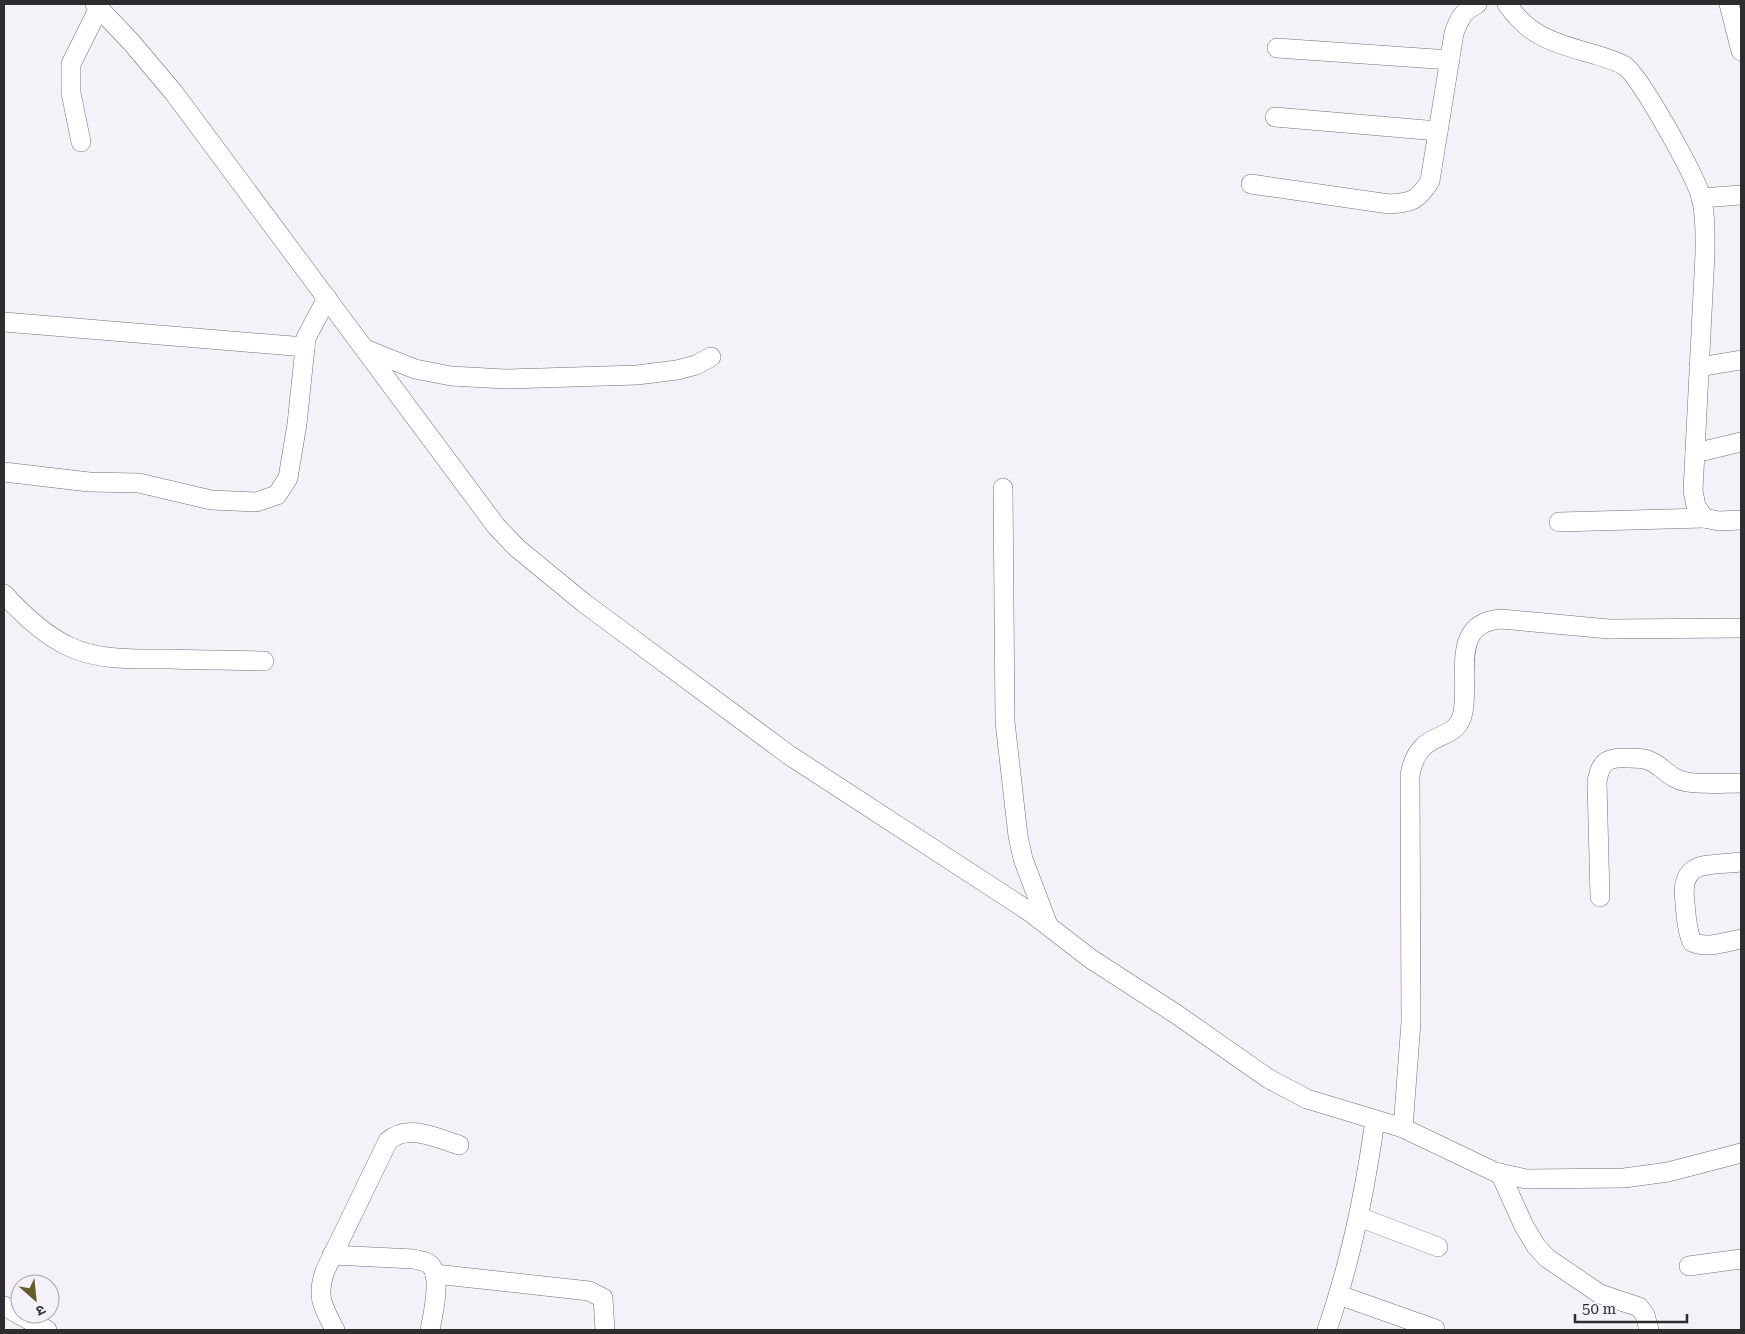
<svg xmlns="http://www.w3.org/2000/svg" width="1745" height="1334" font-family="'Roboto Serif','Noto Sans Devanagari',serif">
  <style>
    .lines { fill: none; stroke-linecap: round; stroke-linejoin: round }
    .minor-casing { stroke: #736f75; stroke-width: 20 }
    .minor { stroke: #fff; stroke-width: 19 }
  </style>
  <rect width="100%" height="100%" fill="#f5f1f8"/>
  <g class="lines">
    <g class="minor-casing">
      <g id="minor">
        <polyline points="95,4 132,43 174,93 496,526 517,548 584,603 789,755 1030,912 1091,959 1176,1014 1269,1079 1307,1099 1403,1128 1495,1172 1526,1179 1624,1178 1668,1172 1741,1153"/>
        <path d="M1507 4C1530 38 1556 43 1593 54 1603 57 1615 60 1625 66 1641 78 1695 175 1701 197 1706 215 1705 235 1705 254L1693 491 1696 506 1704 518 1719 521 1741 520"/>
        <polyline points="1729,4 1741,51"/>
        <polyline points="1277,48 1450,60"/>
        <polyline points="1275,117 1438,131"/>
        <polyline points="81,142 71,93 71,64 99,8"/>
        <path d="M1251 184 1389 204C1412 203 1418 200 1430 181L1454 33C1459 19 1464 10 1477 4"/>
        <polyline points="1701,198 1741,195"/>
        <polyline points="4,322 305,347"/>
        <polyline points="365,349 415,369 451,376 505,379 637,375 677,370 696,365 711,357"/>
        <polyline points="1699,367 1741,360"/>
        <polyline points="1695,453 1741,442"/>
        <polyline points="4,472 89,482 139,483 211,500 256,502 277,495 288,478 297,424 306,338 327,298"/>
        <polyline points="1003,488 1005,722 1018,836 1023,859 1048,925"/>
        <polyline points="1559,522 1704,518"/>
        <path d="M4 594C23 615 44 635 70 647 100 661 138 659 172 659 202 660 233 660 264 661"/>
        <path d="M1741 862C1707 866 1679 859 1685 903 1686 916 1687 930 1692 942 1707 949 1725 942 1741 939"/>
        <path d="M1600 897 1597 782C1600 761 1608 757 1628 758 1638 758 1646 758 1654 763 1666 770 1672 780 1687 782 1704 785 1724 783 1741 783"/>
        <path d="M1403 1128 1411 1022 1410 775C1419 725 1457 746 1463 712 1470 677 1449 623 1501 619L1609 629 1741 628"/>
        <polyline points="1500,1173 1524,1226 1536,1246 1547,1258 1600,1294 1639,1307 1645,1315 1649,1330"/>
        <polyline points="1359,1217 1438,1247"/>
        <path d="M332 1255 414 1259C421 1261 428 1261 432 1267 441 1280 433 1315 430 1330"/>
        <polyline points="1689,1266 1741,1259"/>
        <polyline points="435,1274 589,1291 603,1298 605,1330"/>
        <polyline points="1339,1295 1435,1329"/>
        <polyline points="4,1306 47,1330"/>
        <path d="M335 1330C323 1307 316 1297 325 1271L388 1141C408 1123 436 1138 459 1145"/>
        <path d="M1327 1330C1351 1261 1365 1192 1375 1120"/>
      </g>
    </g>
    <use href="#minor" class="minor"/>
  </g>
  <rect width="1745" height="1334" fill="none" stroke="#2d2c2e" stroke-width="10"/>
  <g transform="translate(35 1299) rotate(153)"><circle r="24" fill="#f5f1f8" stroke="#a5a2a7"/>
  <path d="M0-4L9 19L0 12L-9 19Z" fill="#655d2a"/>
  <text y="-8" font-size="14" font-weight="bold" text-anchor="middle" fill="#2d2c2e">उ</text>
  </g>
  <path d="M1575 1314v8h112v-8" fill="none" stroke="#2d2c2e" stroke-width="2.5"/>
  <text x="1582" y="1314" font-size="15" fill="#2d2c2e" stroke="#f5f1f8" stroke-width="4" paint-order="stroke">50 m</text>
</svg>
